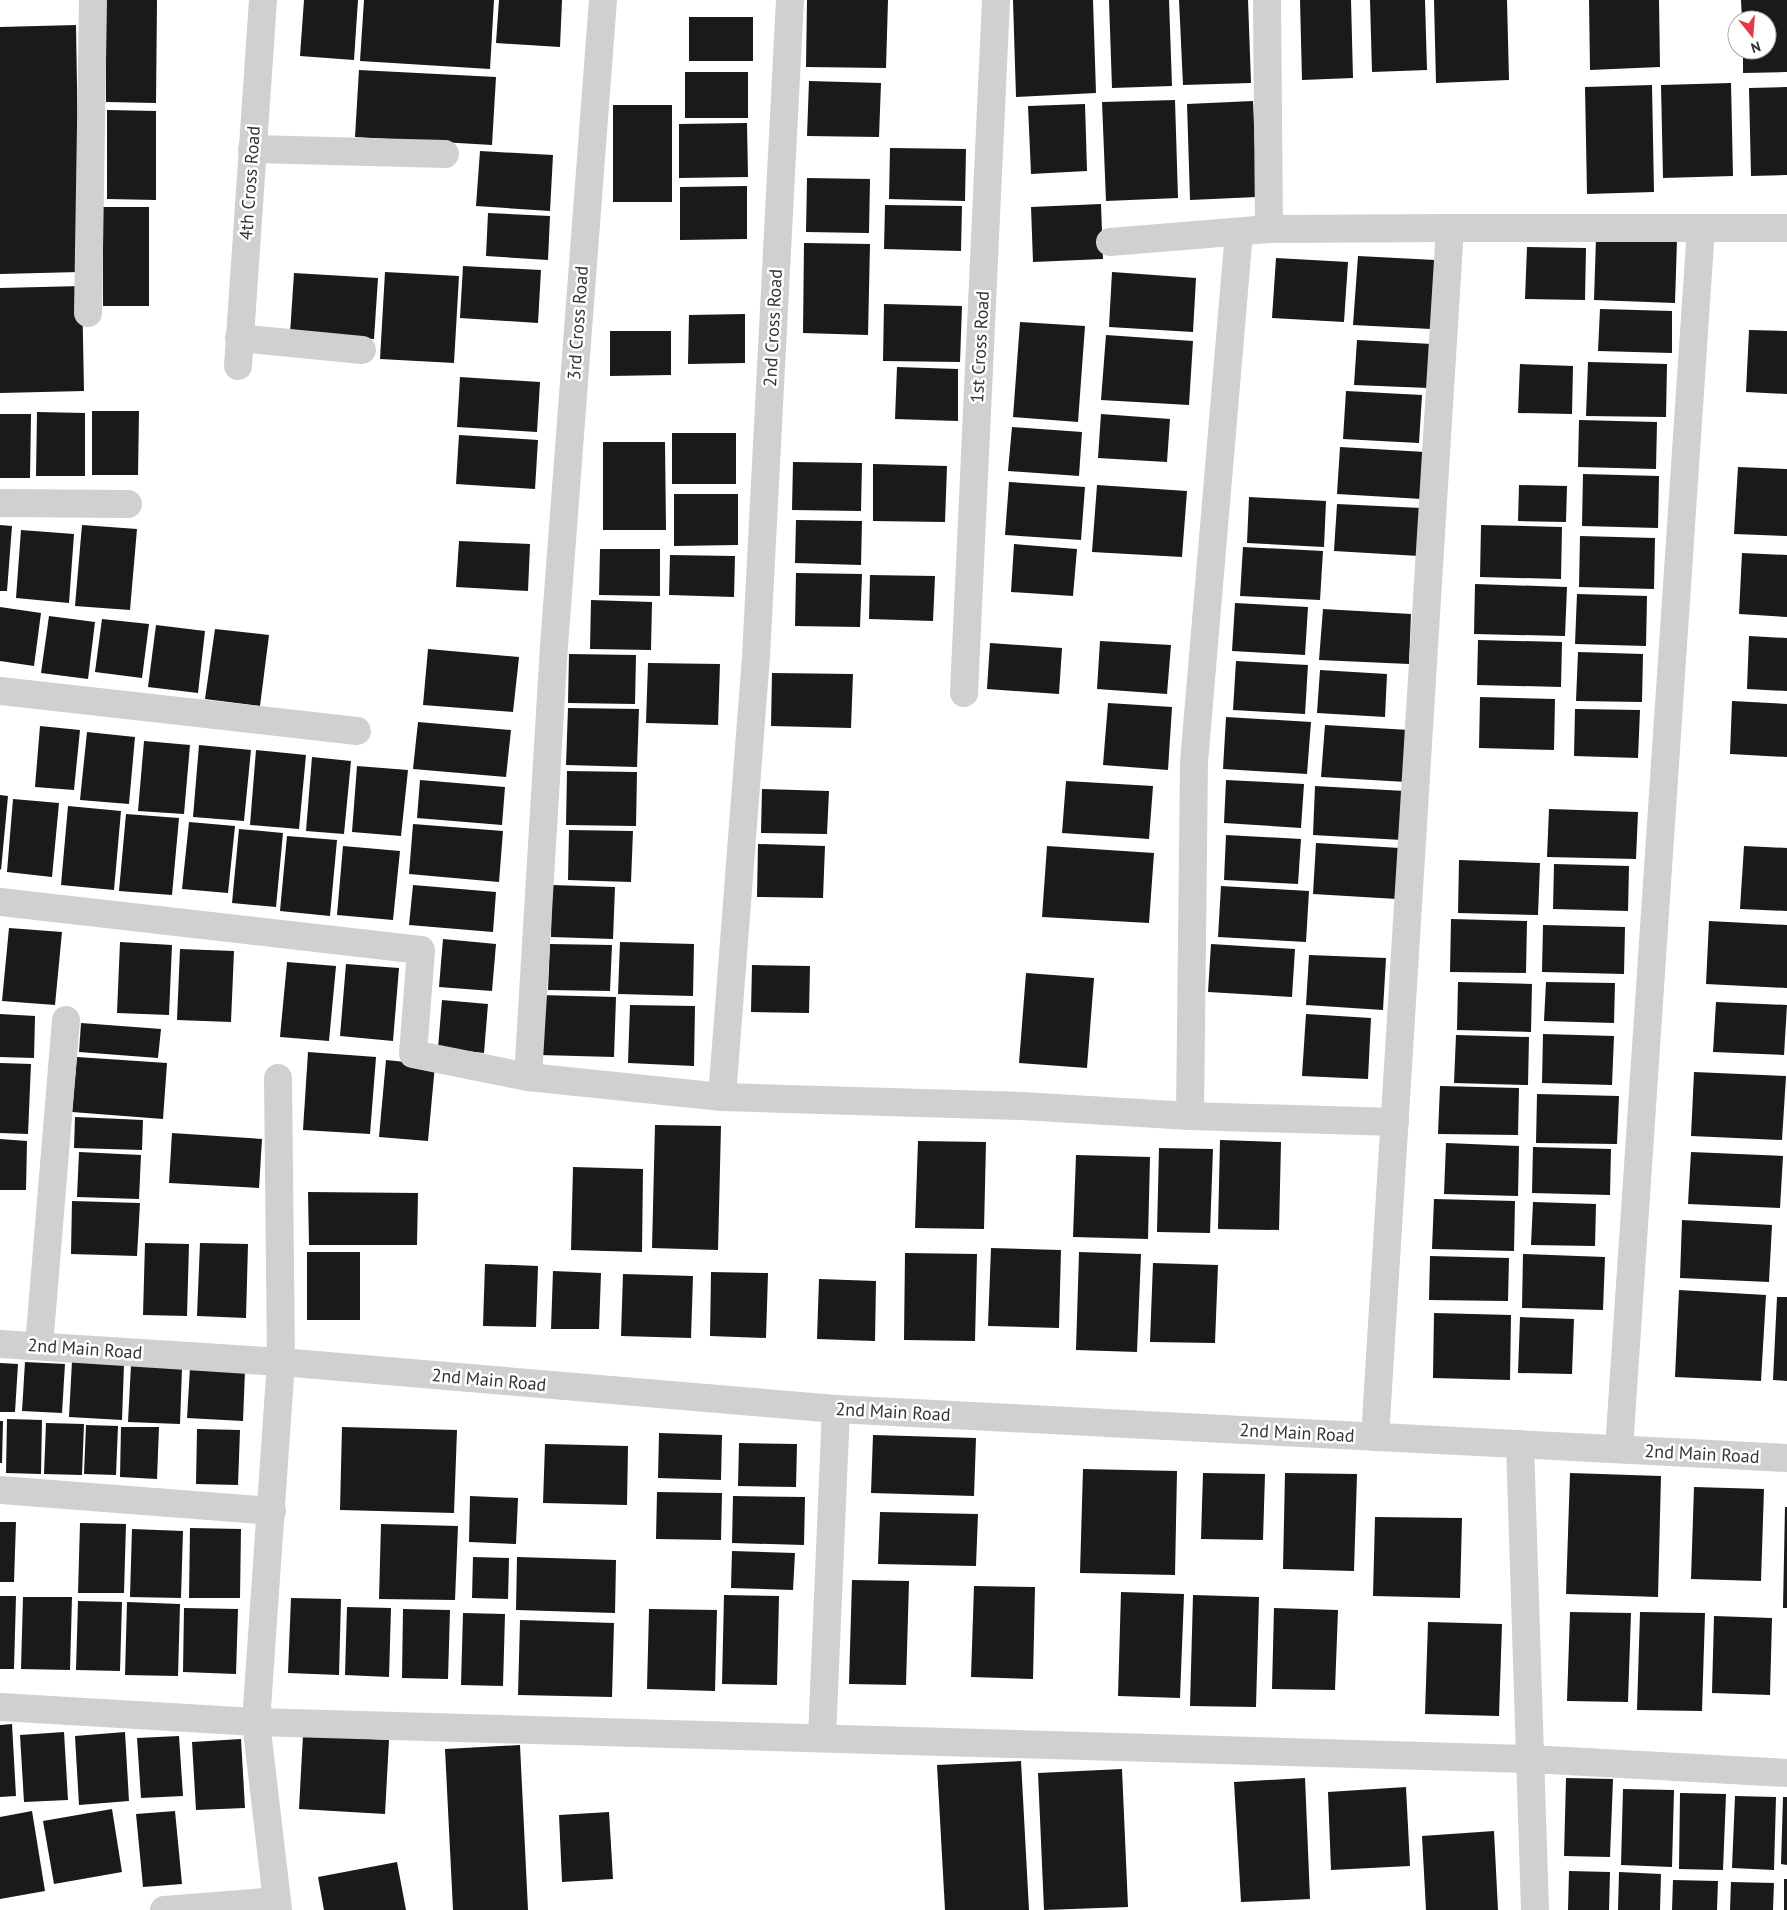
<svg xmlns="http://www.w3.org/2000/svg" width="1787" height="1910" font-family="'PT Sans',sans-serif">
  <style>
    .building { fill: #1a1a1a }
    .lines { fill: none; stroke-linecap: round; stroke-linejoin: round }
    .street { stroke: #d0d0d0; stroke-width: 28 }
    .labels { text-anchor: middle; stroke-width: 5; stroke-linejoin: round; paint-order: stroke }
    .street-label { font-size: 18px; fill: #333; stroke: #fff }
  </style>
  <rect width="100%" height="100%" fill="#fff"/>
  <g class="building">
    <polygon points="106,0 157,0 156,103 106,102"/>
    <polygon points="304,0 358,0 354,60 300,56"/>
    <polygon points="364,0 494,0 490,69 360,61"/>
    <polygon points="499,0 562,0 560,47 496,43"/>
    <polygon points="807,0 888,0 886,68 806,67"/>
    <polygon points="1013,0 1093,0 1096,93 1016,97"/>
    <polygon points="1109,0 1169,0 1172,86 1112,88"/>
    <polygon points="1179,0 1248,0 1251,83 1183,85"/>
    <polygon points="1300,0 1351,0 1353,78 1302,80"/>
    <polygon points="1370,0 1425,0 1427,70 1372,72"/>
    <polygon points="1434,0 1507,0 1509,80 1436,83"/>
    <polygon points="1589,0 1659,0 1660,67 1590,70"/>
    <polygon points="1741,0 1787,0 1787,72 1743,73 1743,50 1767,50 1767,20 1742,20"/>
    <rect x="689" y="17" width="64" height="44"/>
    <polygon points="76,25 80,272 0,274 0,27"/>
    <polygon points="359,70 496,77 492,145 355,137"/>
    <rect x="685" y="72" width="63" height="46"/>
    <polygon points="809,81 881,83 879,137 807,136"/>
    <polygon points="1731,83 1733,176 1663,178 1661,85"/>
    <polygon points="1652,85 1654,192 1587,194 1585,87"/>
    <polygon points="1787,87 1787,175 1751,176 1749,88"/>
    <polygon points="1175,100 1178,198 1106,201 1102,102"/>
    <polygon points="1253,101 1257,197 1190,200 1187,104"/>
    <polygon points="1085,104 1087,171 1031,174 1028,106"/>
    <rect x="613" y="105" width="59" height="97"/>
    <polygon points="107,110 156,111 156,200 107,199"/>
    <polygon points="747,123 748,177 679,178 679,124"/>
    <polygon points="890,148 966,149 965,201 889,199"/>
    <polygon points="480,151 553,155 550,211 476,206"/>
    <polygon points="807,178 870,179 869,233 806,232"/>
    <polygon points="747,186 747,239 680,240 680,187"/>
    <polygon points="1101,204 1103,259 1033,262 1031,207"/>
    <polygon points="885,205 962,206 961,251 884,249"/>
    <rect x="103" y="207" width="46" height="99"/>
    <polygon points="488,213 550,216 548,260 486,256"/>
    <polygon points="1596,238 1677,240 1675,303 1594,300"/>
    <polygon points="804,243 870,244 868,335 803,333"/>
    <polygon points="1527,247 1586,248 1585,300 1525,299"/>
    <polygon points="1358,256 1435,260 1431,329 1353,325"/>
    <polygon points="1276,258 1348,262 1344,322 1272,318"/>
    <polygon points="463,266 541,270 538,323 460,318"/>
    <polygon points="385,272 459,276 454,363 380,359"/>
    <polygon points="1112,272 1196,278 1193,332 1109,327"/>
    <polygon points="294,273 378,278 374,339 290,334"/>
    <polygon points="82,286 84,391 0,393 0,288"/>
    <polygon points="884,304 962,306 960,362 883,361"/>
    <polygon points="1600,309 1672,311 1672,353 1598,351"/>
    <polygon points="745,314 745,363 688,364 689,315"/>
    <polygon points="1020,322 1085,326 1078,422 1013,417"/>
    <polygon points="1749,330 1787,331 1787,394 1746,392"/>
    <polygon points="610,331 671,331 671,375 610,376"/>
    <polygon points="1106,335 1193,341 1189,405 1101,400"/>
    <polygon points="1357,340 1432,344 1429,388 1354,385"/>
    <polygon points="1588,362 1667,364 1666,417 1586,416"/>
    <polygon points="1520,364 1573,366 1572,414 1518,413"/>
    <polygon points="897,367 958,369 958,421 895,419"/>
    <polygon points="460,377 540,382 537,432 457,427"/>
    <polygon points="1346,391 1422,395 1419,443 1343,439"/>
    <polygon points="92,411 139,411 138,475 92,475"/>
    <polygon points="37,412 85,413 85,476 36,476"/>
    <polygon points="0,414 31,414 30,478 0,478"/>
    <polygon points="1101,414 1170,419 1167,462 1098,458"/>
    <polygon points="1579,420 1657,422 1656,469 1578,467"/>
    <polygon points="1012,427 1082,432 1079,476 1008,471"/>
    <rect x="672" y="433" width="64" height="51"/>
    <polygon points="459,435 538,440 535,489 456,484"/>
    <polygon points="603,442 665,442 666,530 603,530"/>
    <polygon points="1340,447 1425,452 1422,499 1337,494"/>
    <polygon points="793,462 862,463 861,511 792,510"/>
    <polygon points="873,464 947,466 945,522 873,521"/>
    <polygon points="1738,467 1787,469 1787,536 1734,534"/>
    <polygon points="1583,474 1659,476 1658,528 1582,526"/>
    <polygon points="1009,482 1085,487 1081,540 1005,535"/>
    <polygon points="1097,485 1187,491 1182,557 1092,552"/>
    <polygon points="1519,485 1567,486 1566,522 1518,521"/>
    <polygon points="674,494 738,494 738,545 674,546"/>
    <polygon points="1249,497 1326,501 1324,547 1247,543"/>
    <polygon points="1337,504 1421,508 1419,556 1334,551"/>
    <polygon points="796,520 862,521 861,565 795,563"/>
    <polygon points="0,525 12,526 7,591 0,591"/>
    <polygon points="82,525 137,529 130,610 75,606"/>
    <polygon points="1481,525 1562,527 1561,579 1480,577"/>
    <polygon points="21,530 74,534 69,603 16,598"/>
    <polygon points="1580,536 1655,538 1654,589 1579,587"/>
    <polygon points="459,541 530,544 528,591 456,587"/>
    <polygon points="1014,544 1077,549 1073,596 1011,592"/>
    <polygon points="1243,547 1323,551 1320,600 1240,596"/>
    <polygon points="600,549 660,549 660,596 599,595"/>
    <polygon points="1742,553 1787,555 1787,617 1739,614"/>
    <polygon points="670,555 735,556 734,597 669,595"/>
    <polygon points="796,573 862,574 860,627 795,626"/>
    <polygon points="870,575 935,576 933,621 869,619"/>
    <polygon points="1475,584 1567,587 1565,636 1474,634"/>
    <polygon points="1577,594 1647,596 1646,646 1575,644"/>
    <polygon points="591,600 652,602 651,650 590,649"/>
    <polygon points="1235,603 1308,607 1305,655 1232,651"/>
    <polygon points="0,607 41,613 34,666 0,661"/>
    <polygon points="1323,609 1411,614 1409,664 1319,660"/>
    <polygon points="49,616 95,622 88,679 41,673"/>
    <polygon points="102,619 149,624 142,678 95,672"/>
    <polygon points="156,625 205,631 198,693 148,687"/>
    <polygon points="215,629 269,635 260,706 205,699"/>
    <polygon points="1749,636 1787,638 1787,691 1747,689"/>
    <polygon points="1478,640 1562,642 1561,687 1477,685"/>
    <polygon points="1100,641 1171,645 1167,694 1097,689"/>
    <polygon points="990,643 1062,648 1059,694 987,689"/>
    <polygon points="428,649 519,657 513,712 423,705"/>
    <polygon points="1578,652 1643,654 1642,702 1576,701"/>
    <polygon points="569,654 636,655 635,704 568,703"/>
    <polygon points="1236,661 1308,665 1305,714 1233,710"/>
    <polygon points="648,663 720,664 718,725 646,723"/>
    <polygon points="1320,670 1387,674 1385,717 1317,713"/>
    <polygon points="772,673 853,674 851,728 771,726"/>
    <polygon points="1480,697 1555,699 1554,750 1479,748"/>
    <polygon points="1732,701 1787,704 1787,757 1730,754"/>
    <polygon points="1108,703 1172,707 1168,770 1103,765"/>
    <polygon points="568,708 639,709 637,767 566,765"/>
    <polygon points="1575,709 1640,710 1638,758 1574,756"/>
    <polygon points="1226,717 1311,722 1307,774 1223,769"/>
    <polygon points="418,722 511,730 506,777 413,769"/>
    <polygon points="1325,725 1409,730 1406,782 1321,777"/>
    <polygon points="40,726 80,730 74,790 35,787"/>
    <polygon points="87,732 135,737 129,804 80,800"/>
    <polygon points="144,741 190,745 184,814 138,811"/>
    <polygon points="199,745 251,750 244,821 193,817"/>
    <polygon points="256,750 306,755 299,829 250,825"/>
    <polygon points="312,757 351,761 344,834 306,831"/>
    <polygon points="357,766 408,770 401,836 352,832"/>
    <polygon points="567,771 637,772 636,826 566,825"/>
    <polygon points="420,780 505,787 502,825 417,818"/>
    <polygon points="1226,780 1304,784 1301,828 1224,823"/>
    <polygon points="1066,781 1153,786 1149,839 1062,833"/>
    <polygon points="1315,786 1405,791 1402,840 1313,835"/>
    <polygon points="762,789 829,791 827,834 761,833"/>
    <polygon points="0,795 8,796 1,870 0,869"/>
    <polygon points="13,799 59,803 52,877 7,872"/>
    <polygon points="68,806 121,811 114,890 61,885"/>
    <polygon points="1549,809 1638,812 1636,859 1547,857"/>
    <polygon points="126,814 179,818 172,895 119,891"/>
    <polygon points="189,822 235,826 228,893 182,889"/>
    <polygon points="413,824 503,831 499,882 409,874"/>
    <polygon points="239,829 283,833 276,907 232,903"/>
    <polygon points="569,830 633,831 631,882 568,880"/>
    <polygon points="1226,835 1301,839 1298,884 1224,880"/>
    <polygon points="287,836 337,840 330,916 280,911"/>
    <polygon points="1316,843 1400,848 1397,899 1313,894"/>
    <polygon points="758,844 825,846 823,898 757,897"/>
    <polygon points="343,846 400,851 393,920 337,915"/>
    <polygon points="1047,846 1154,853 1149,923 1042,917"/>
    <polygon points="1744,846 1787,848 1787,911 1740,909"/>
    <polygon points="1459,860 1540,863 1538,915 1458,913"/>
    <polygon points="1554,864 1629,866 1628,911 1553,909"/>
    <polygon points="413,885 496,892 493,932 409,925"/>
    <polygon points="552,885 615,887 613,939 551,937"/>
    <polygon points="1221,886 1309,891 1306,942 1218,937"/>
    <polygon points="1451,919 1527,921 1526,973 1450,972"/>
    <polygon points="1709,921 1787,925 1787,988 1706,984"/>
    <polygon points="1543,925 1625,927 1624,974 1542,972"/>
    <polygon points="9,928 62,932 55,1005 2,1001"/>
    <polygon points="443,939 496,944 492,991 439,987"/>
    <polygon points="120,942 172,945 169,1015 117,1013"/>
    <polygon points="620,942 694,944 693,996 618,994"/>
    <polygon points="550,944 612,945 610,991 548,990"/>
    <polygon points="1211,944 1295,949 1292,997 1208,992"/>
    <polygon points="180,949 234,951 231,1022 177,1020"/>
    <polygon points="1309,955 1386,958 1383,1010 1306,1005"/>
    <polygon points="287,962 336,966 329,1041 280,1037"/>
    <polygon points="346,964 399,968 393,1041 340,1036"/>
    <polygon points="752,965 810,966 809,1013 751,1012"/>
    <polygon points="1026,973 1094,978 1087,1068 1019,1063"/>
    <polygon points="1458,982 1532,984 1531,1032 1457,1030"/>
    <polygon points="1546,982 1615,983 1614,1023 1544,1021"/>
    <polygon points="540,995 616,997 614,1057 539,1055"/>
    <polygon points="442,1000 488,1004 484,1053 438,1048"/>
    <polygon points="1716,1002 1787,1005 1784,1055 1713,1052"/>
    <polygon points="630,1005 695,1006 694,1066 628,1063"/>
    <polygon points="0,1014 35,1016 34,1058 0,1057"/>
    <polygon points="1306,1014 1371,1018 1368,1079 1302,1076"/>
    <polygon points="81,1023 161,1029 158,1058 79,1052"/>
    <polygon points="1543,1034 1614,1036 1612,1085 1542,1083"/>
    <polygon points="1456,1035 1529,1037 1528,1085 1454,1083"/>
    <polygon points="308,1052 376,1057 370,1134 303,1130"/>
    <polygon points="77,1057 167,1063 163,1119 72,1112"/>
    <polygon points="386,1060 435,1065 428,1141 379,1137"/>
    <polygon points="0,1063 31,1064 28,1134 0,1133"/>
    <polygon points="1694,1072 1786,1076 1782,1140 1691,1136"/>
    <polygon points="1440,1086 1519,1088 1518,1135 1438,1134"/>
    <polygon points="1537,1094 1619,1096 1617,1144 1536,1143"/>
    <polygon points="75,1117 143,1120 142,1150 74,1148"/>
    <polygon points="655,1125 721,1126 718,1250 652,1248"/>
    <polygon points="172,1133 262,1139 259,1188 169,1183"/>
    <polygon points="0,1139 27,1141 26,1190 0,1190"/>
    <polygon points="1220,1140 1281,1142 1279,1230 1218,1229"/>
    <polygon points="918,1141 986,1142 984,1229 915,1228"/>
    <polygon points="1446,1143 1519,1146 1518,1196 1444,1194"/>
    <polygon points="1533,1147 1611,1149 1610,1195 1532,1193"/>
    <polygon points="1159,1148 1213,1149 1210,1233 1157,1232"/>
    <polygon points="79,1152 141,1155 139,1199 77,1197"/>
    <polygon points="1691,1152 1783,1156 1780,1208 1688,1204"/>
    <polygon points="1076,1155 1150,1157 1148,1239 1073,1237"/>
    <polygon points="573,1167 643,1169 642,1252 571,1250"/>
    <polygon points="308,1192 418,1193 417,1245 309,1245"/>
    <polygon points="1434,1199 1515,1201 1514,1251 1432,1249"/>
    <polygon points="72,1201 140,1203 137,1256 71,1254"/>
    <polygon points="1533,1202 1596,1204 1595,1246 1531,1245"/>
    <polygon points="1682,1220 1772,1225 1769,1282 1680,1278"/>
    <polygon points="145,1243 189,1244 187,1316 143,1315"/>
    <polygon points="200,1243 248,1244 246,1318 197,1316"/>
    <polygon points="991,1248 1061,1250 1059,1328 988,1326"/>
    <rect x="307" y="1252" width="53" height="68"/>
    <polygon points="1079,1252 1141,1254 1137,1352 1076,1350"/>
    <polygon points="905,1253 977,1254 975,1341 904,1340"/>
    <polygon points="1523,1254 1605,1257 1603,1310 1522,1308"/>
    <polygon points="1430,1256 1509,1258 1508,1301 1429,1300"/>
    <polygon points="1153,1263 1218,1265 1215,1343 1150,1342"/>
    <polygon points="485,1264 538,1266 536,1327 483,1326"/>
    <polygon points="553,1271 601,1273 599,1329 551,1329"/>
    <polygon points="711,1272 768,1273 766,1338 710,1336"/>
    <polygon points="623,1274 693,1276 691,1338 621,1336"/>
    <polygon points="819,1279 876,1281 875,1341 817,1339"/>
    <polygon points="1679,1290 1766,1295 1761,1381 1675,1377"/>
    <polygon points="1777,1297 1787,1297 1787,1381 1773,1380"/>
    <polygon points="1434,1313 1511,1315 1510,1380 1433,1378"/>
    <polygon points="1520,1317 1574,1319 1572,1374 1518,1373"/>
    <polygon points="72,1361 124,1364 122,1420 69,1417"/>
    <polygon points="25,1362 65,1364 62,1413 22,1411"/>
    <polygon points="0,1363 18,1364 15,1412 0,1412"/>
    <polygon points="131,1365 182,1368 180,1424 128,1422"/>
    <polygon points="190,1368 245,1370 243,1421 187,1418"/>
    <polygon points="7,1419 42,1420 41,1474 6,1473"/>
    <polygon points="0,1421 3,1421 2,1463 0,1463"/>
    <polygon points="46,1423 84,1424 82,1475 44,1474"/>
    <polygon points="86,1425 118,1426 116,1475 84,1474"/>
    <polygon points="121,1427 159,1427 157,1479 120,1477"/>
    <polygon points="342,1427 457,1430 454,1513 340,1510"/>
    <polygon points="197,1429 240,1430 238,1485 196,1484"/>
    <polygon points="659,1433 722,1435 721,1480 658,1478"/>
    <polygon points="873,1435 976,1438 974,1496 871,1493"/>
    <polygon points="739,1443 797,1444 796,1487 738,1486"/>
    <polygon points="545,1444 628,1446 627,1505 543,1503"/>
    <polygon points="1083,1469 1177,1471 1175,1575 1080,1573"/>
    <polygon points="1203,1473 1265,1474 1263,1540 1201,1539"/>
    <polygon points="1285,1473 1357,1474 1354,1571 1283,1569"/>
    <polygon points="1570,1473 1661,1476 1658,1597 1566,1594"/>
    <polygon points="1694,1487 1764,1489 1761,1581 1691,1579"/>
    <polygon points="657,1492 722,1493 721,1540 656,1539"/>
    <polygon points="470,1496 518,1498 516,1544 469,1542"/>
    <polygon points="733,1496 805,1497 804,1545 732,1543"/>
    <polygon points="1785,1507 1787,1507 1787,1608 1783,1608"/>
    <polygon points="880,1512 978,1514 976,1566 878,1564"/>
    <polygon points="1375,1517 1462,1518 1460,1598 1373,1596"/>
    <polygon points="0,1522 16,1522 14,1582 0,1582"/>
    <polygon points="80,1523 126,1524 124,1593 78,1593"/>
    <polygon points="381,1524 458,1526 455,1600 379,1599"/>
    <polygon points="190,1528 241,1529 240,1598 189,1598"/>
    <polygon points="132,1529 183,1531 181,1598 130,1597"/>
    <polygon points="732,1551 795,1553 793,1590 731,1588"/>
    <polygon points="473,1557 509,1558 508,1599 472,1598"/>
    <polygon points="517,1557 616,1560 615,1613 516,1610"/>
    <polygon points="852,1580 909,1581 906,1685 849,1684"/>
    <polygon points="974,1586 1035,1587 1033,1679 971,1677"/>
    <polygon points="1121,1592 1184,1594 1180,1698 1118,1696"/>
    <polygon points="724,1595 779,1596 777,1685 722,1684"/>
    <polygon points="1193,1595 1259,1597 1256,1707 1190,1706"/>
    <polygon points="0,1596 16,1596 14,1669 0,1669"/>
    <polygon points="23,1597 72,1597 70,1670 21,1669"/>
    <polygon points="291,1598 341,1599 339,1675 288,1673"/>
    <polygon points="78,1601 122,1602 120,1671 76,1670"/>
    <polygon points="127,1602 180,1604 178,1676 125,1675"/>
    <polygon points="347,1607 391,1608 389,1677 345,1675"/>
    <polygon points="184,1608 238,1609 236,1674 183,1672"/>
    <polygon points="1274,1608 1338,1610 1335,1690 1272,1689"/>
    <polygon points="403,1609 450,1610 448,1679 402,1678"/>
    <polygon points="649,1609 717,1610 715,1691 647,1689"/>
    <polygon points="1570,1612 1631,1613 1628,1702 1567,1701"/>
    <polygon points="1640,1612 1705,1613 1702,1711 1637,1710"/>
    <polygon points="463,1613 505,1614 503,1686 461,1685"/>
    <polygon points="1714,1616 1772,1618 1770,1695 1712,1693"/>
    <polygon points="520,1620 614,1623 612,1697 518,1695"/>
    <polygon points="1428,1622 1502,1624 1499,1716 1425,1714"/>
    <polygon points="12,1724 16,1796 0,1797 0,1725"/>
    <polygon points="64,1732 68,1800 24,1802 20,1735"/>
    <polygon points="125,1732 129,1801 79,1805 75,1736"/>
    <polygon points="303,1735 389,1740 385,1814 299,1809"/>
    <polygon points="179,1736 183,1796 141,1798 137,1738"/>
    <polygon points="241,1739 245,1808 196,1810 192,1742"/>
    <polygon points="520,1745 528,1910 453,1910 445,1749"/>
    <polygon points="1021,1761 1029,1910 945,1910 937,1765"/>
    <polygon points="1122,1769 1128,1907 1044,1910 1038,1773"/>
    <polygon points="1305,1778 1310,1899 1241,1902 1234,1782"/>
    <polygon points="1566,1778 1613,1779 1610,1857 1564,1856"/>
    <polygon points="1406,1787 1410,1866 1331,1870 1328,1792"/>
    <polygon points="1623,1789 1674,1790 1672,1867 1621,1865"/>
    <polygon points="1680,1793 1726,1794 1723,1870 1679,1869"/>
    <polygon points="1735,1796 1776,1797 1774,1870 1732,1868"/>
    <polygon points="1783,1797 1787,1797 1787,1865 1781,1864"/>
    <polygon points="112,1809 122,1872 54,1884 43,1821"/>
    <polygon points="32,1811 45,1891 0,1899 0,1817"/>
    <polygon points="175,1811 182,1884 143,1887 136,1814"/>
    <polygon points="609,1812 613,1879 562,1882 559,1815"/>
    <polygon points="1494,1831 1498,1910 1426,1910 1422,1836"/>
    <polygon points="397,1862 406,1910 324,1910 318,1877"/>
    <polygon points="1569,1871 1610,1872 1609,1910 1568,1910"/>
    <polygon points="1619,1872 1661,1874 1660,1910 1618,1910"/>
    <rect x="1784" y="1879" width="3" height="31"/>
    <polygon points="1673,1880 1718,1881 1717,1910 1672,1910"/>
    <polygon points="1731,1882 1774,1883 1773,1910 1730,1910"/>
  </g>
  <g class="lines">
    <g class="street">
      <polyline points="1267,0 1269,229"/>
      <polyline points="252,149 445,154"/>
      <polyline points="1110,242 1269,229 1450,228"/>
      <polyline points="88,313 93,0"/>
      <polyline points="239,338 362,350"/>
      <polyline points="238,366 263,0"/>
      <polyline points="0,503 128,504"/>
      <polyline points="0,691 357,731"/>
      <polyline points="964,693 996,0"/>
      <polyline points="0,902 421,950 413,1054 528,1077 722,1097 1022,1106 1190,1116 1194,762 1239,232"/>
      <polyline points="528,1077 554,646 603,0"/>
      <polyline points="722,1097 756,657 790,0"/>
      <polyline points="1190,1116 1395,1122"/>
      <polyline points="0,1344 281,1362 836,1409 1787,1458"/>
      <polyline points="39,1346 66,1020"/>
      <polyline points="1375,1437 1450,228 1787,228"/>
      <polyline points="1520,1444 1535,1910"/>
      <polyline points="1619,1449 1701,228"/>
      <polyline points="0,1490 272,1511"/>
      <polyline points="0,1707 256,1722 1530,1759 1787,1773"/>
      <polyline points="822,1737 836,1409"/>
      <polyline points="164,1910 277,1901"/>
      <polyline points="278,1910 256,1722 281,1362 278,1078"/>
    </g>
  </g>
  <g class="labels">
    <g class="street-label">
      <text transform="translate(250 183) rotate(-86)" y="6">4th Cross Road</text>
      <text transform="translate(578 323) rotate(-86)" y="6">3rd Cross Road</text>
      <text transform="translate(773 328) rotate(-87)" y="6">2nd Cross Road</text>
      <text transform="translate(980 347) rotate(-87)" y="6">1st Cross Road</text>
      <text transform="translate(85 1349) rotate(4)" y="6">2nd Main Road</text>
      <text transform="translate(489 1380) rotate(5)" y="6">2nd Main Road</text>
      <text transform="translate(893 1412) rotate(3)" y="6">2nd Main Road</text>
      <text transform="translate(1297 1433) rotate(3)" y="6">2nd Main Road</text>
      <text transform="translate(1702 1454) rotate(3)" y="6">2nd Main Road</text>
    </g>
  </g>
  <g transform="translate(1752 35) rotate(163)"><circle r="24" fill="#ffffff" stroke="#adadad"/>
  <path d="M0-4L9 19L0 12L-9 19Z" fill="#e63946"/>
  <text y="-8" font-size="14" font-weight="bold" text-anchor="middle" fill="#333333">N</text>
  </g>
</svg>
